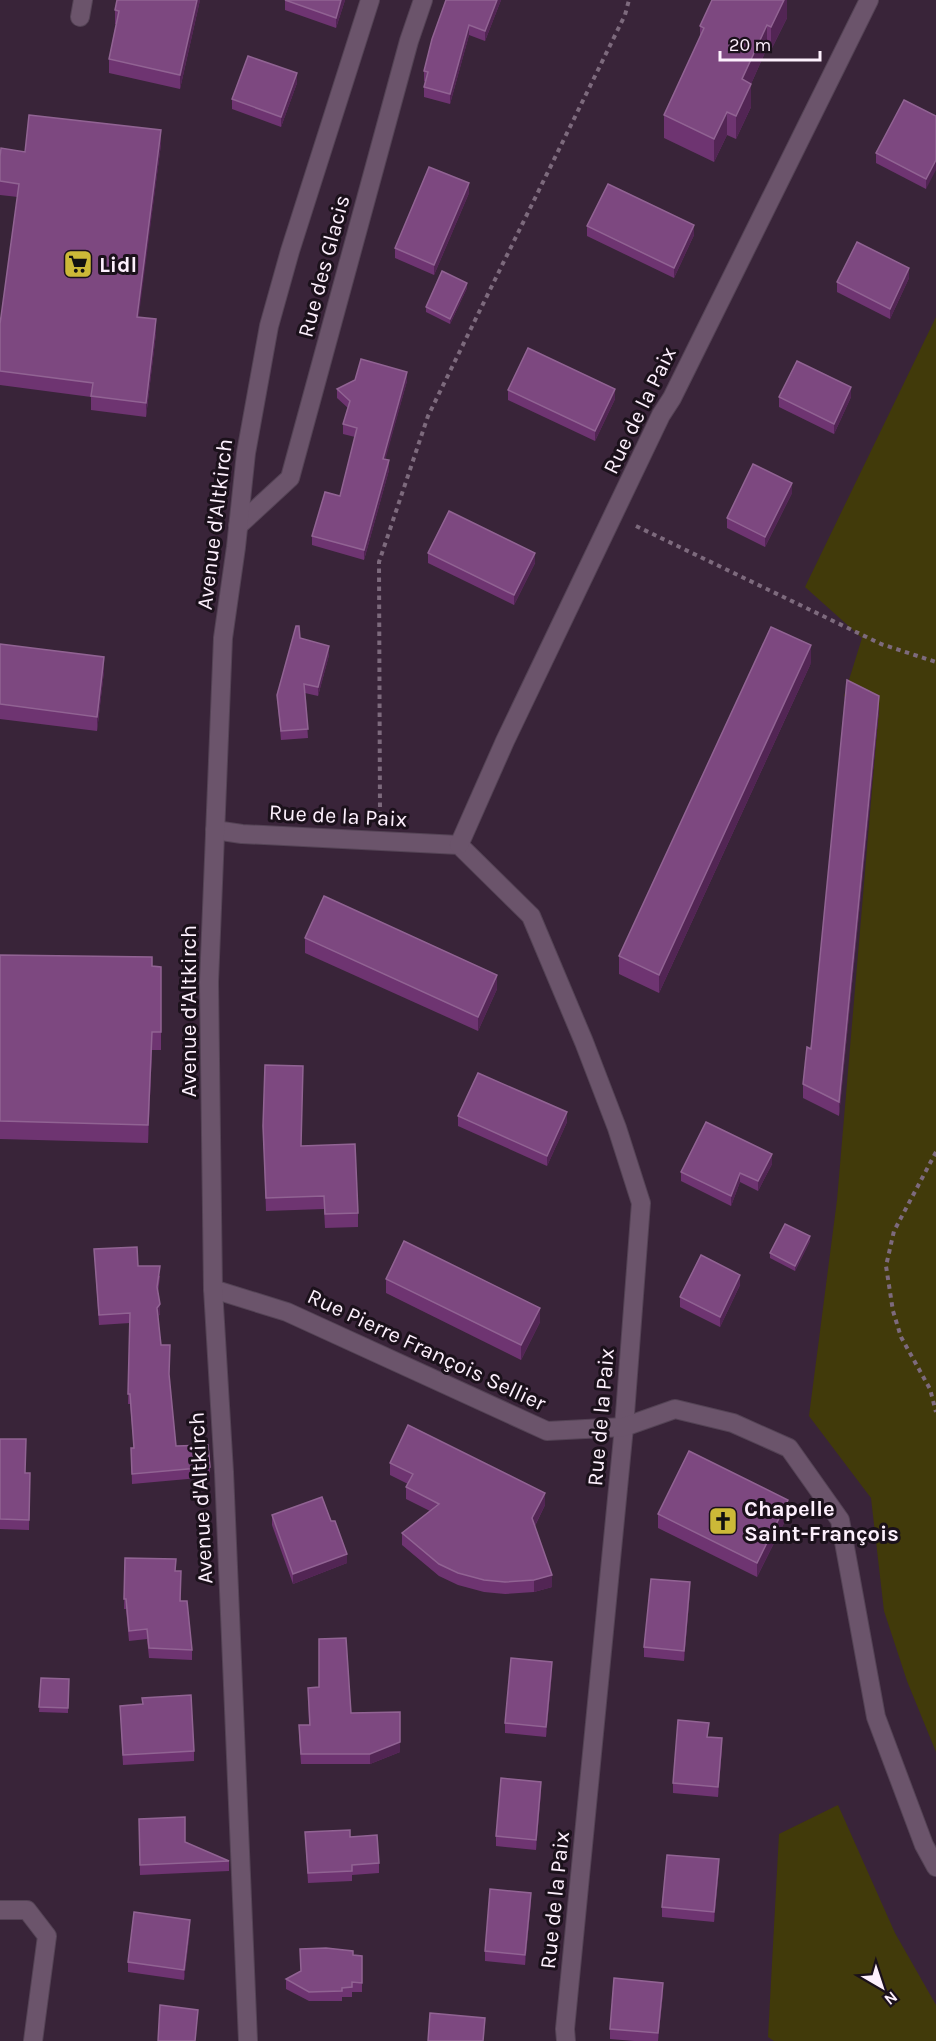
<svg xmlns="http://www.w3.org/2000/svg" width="936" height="2041" font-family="Karla,sans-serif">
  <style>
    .green { fill: #413a0a }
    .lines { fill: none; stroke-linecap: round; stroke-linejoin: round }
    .minor-casing { stroke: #544355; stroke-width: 20 }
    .path { stroke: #7d6a7d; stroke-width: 4; stroke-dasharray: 4.5 4.5; stroke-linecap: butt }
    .minor { stroke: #6b546b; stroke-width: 18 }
    .wall { fill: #6e3471 }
    .shaded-wall { fill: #522554 }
    .building { fill: #7d4880; stroke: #916393; stroke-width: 1.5 }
    .labels { text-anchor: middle; stroke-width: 6; stroke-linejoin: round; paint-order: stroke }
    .poi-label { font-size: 22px; font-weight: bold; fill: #fdf0fd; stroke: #1b111b; text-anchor: start }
    .street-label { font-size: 22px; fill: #fdf0fd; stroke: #1b111b }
  </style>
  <rect width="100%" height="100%" fill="#392439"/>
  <g class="green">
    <polygon points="936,317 936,1752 907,1681 884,1611 871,1498 809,1416 837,1200 879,708 844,696 862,638 805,587"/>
    <polygon points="838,1805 895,1933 936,2005 936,2041 774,2041 768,2037 779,1834"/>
  </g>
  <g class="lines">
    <g class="minor-casing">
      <g id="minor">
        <polyline points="80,17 83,0"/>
        <polyline points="238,526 290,478 409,41 423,0"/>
        <polyline points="215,830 242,834 459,845 531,916 584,1042 617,1128 641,1203 624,1427 565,2029 566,2041"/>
        <polyline points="459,845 505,741 661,415 672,398 869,0"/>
        <polyline points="213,1289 287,1312 547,1431 624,1427 675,1409 733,1423 789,1448 840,1520 876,1717 924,1845 936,1867"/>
        <polyline points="0,1910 27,1910 47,1936 33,2041"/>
        <polyline points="248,2041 224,1472 213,1289 209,982 223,638 236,547 246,453 269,326 290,251 370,0"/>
      </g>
    </g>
    <g class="path">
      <polyline points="636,526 881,644 936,662"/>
      <polyline points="380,816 379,562 428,416 625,15 629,0"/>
      <polyline points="936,1152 894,1231 886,1266 893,1311 901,1337 930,1389 936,1412"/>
    </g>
    <use href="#minor" class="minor"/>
  </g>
  <g class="wall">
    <polygon points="117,0 200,0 180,89 109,73 109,59 116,24 115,24 115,10"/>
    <polygon points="285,0 345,0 336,28 285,10"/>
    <polygon points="446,0 501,0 485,41 469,35 450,104 424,97 424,87 426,82 424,81 424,71"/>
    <polygon points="787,0 787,18 771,50 767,48 751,84 751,107 736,139 727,135 714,162 664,138 664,115 700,38 700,26"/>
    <polygon points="297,83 281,127 232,109 232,99"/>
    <polygon points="936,116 926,189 876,163 876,153"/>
    <polygon points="161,144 138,317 156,333 146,417 91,410 91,397 0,385 0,324 18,197 0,195 0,157 25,152"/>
    <polygon points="469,193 434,275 395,258 395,248"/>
    <polygon points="587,226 694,235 674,278 587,236"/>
    <polygon points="909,278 890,319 837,292 837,282"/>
    <polygon points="467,288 450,324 426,312 426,307"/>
    <polygon points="407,381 385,459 389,470 364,560 312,545 312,536 340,496 355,437 343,434 343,424 348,408 337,398 337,389"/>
    <polygon points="508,390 615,399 595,441 508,400"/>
    <polygon points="779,397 851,397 834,434 779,407"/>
    <polygon points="792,493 765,547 727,528 727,518"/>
    <polygon points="428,553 535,563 514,605 428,563"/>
    <polygon points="300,638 329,655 318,696 305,693 308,738 281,740 277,695"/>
    <polygon points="0,644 104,671 97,731 0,719"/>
    <polygon points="811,663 659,993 619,974 619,956"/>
    <polygon points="879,710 839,1116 803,1098 803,1084"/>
    <polygon points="305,938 497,989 478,1031 305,953"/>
    <polygon points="0,955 161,967 161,1050 152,1050 148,1143 0,1139"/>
    <polygon points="458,1116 567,1122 547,1166 458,1126"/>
    <polygon points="263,1126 301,1145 358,1213 358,1227 325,1228 324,1209 266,1211"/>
    <polygon points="772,1164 758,1191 740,1182 731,1206 681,1181 681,1172"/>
    <polygon points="810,1241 795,1271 770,1258 770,1253"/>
    <polygon points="94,1249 160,1276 158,1292 160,1314 158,1317 161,1345 169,1376 176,1446 210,1467 210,1477 132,1484 131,1448 134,1448 130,1404 128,1404 130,1323 99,1325"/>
    <polygon points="386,1279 540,1322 521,1360 386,1293"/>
    <polygon points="740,1285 720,1327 680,1307 680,1297"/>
    <polygon points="0,1439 26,1473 30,1473 29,1530 0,1529"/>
    <polygon points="390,1463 545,1505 535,1526 552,1587 534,1592 505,1594 484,1592 458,1585 439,1576 402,1545 402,1533 430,1511 406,1499 406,1487 408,1484 390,1475"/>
    <polygon points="658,1514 788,1515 757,1577 658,1528"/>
    <polygon points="272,1515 347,1563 293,1584 272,1525"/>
    <polygon points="125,1558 176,1571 181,1601 192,1650 192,1660 149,1658 147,1639 129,1641 126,1609 124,1609"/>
    <polygon points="690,1592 684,1661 644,1657 644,1647"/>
    <polygon points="552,1672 546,1737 505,1733 505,1723"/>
    <polygon points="41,1678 69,1679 68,1713 39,1712"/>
    <polygon points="308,1688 351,1713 400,1752 370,1764 301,1764 299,1735 309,1725"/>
    <polygon points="120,1706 194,1751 194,1761 123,1765"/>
    <polygon points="708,1737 722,1748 718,1797 673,1793 673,1783"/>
    <polygon points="541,1792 536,1850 496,1846 496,1836"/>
    <polygon points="139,1829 185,1842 229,1861 229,1871 140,1875"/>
    <polygon points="305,1832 350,1837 379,1863 379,1873 352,1875 352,1881 308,1883"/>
    <polygon points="719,1869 714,1922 662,1917 662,1907"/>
    <polygon points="531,1902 525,1965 485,1961 485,1951"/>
    <polygon points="190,1930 184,1980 128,1972 128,1962"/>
    <polygon points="353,1955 362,1956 362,1992 352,1992 352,1997 342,1997 342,2001 309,2001 286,1989 286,1979"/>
    <polygon points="663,1993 658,2041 634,2041 610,2039 610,2029"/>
  </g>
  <g class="shaded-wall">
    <polygon points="197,0 200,0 180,89 180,75"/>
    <polygon points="341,0 345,0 336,28 336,18"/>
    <polygon points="497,0 501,0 485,41 485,31"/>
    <polygon points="784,0 787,0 787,18 771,50 771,27"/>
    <polygon points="469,25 469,35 450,104 450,94"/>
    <polygon points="767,25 767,48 751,84 751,107 736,139 736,116 742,79"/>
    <polygon points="297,73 297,83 281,127 281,117"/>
    <polygon points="727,112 727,135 714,162 714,139"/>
    <polygon points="161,130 161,144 137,331 137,317"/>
    <polygon points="936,160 936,170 926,189 926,179"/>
    <polygon points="469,183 469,193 434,275 434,265"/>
    <polygon points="694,225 694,235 674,278 674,268"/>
    <polygon points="909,268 909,278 890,319 890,309"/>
    <polygon points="467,283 467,288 450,324 450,319"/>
    <polygon points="156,319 156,333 146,417 146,403"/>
    <polygon points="407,372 407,381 383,468 383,459"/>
    <polygon points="851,387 851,397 834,434 834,424"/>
    <polygon points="615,389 615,399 595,441 595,431"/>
    <polygon points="389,460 389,470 364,560 364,550"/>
    <polygon points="792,483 792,493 765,547 765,537"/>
    <polygon points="535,553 535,563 514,605 514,595"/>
    <polygon points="811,645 811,663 659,993 659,975"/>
    <polygon points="329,646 329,655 318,696 318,687"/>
    <polygon points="104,657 104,671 97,731 97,717"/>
    <polygon points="879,696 879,710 839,1116 839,1102"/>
    <polygon points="497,975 497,989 478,1031 478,1017"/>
    <polygon points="152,1032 152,1050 148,1143 148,1125"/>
    <polygon points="567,1112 567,1122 547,1166 547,1156"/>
    <polygon points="772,1154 772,1164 758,1191 758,1181"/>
    <polygon points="740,1173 740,1182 731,1206 731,1196"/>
    <polygon points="810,1236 810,1241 795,1271 795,1266"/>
    <polygon points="740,1275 740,1285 720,1327 720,1317"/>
    <polygon points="160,1304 160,1314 157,1318 157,1308"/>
    <polygon points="540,1308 540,1322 521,1360 521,1345"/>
    <polygon points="545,1493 545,1505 532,1531 532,1518"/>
    <polygon points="788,1500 788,1515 757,1577 757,1563"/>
    <polygon points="347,1554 347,1563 293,1584 293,1574"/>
    <polygon points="552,1575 552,1587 534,1592 534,1580"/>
    <polygon points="690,1582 690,1592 684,1661 684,1651"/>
    <polygon points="552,1662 552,1672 546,1737 546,1727"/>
    <polygon points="722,1738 722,1748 718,1797 718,1787"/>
    <polygon points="400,1742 400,1752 370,1764 370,1754"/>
    <polygon points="541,1782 541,1792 536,1850 536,1840"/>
    <polygon points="719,1859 719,1869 714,1922 714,1912"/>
    <polygon points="531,1893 531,1902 525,1965 525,1955"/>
    <polygon points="190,1920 190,1930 184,1980 184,1970"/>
    <polygon points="663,1983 663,1993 658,2041 658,2033"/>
  </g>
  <g class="building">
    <polygon points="117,0 197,0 180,75 109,59 119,11 115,10"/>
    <polygon points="285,0 341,0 336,18"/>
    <polygon points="446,0 497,0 485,31 469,25 450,94 424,87 428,72 424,71 432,39"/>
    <polygon points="712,0 784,0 771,27 767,25 742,79 751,84 736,116 727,112 714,139 664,115 704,28 700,26"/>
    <polygon points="248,56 297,73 281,117 232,99"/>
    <polygon points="904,100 936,116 936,160 926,179 876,153"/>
    <polygon points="29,115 161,130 137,317 156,319 146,403 91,396 93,383 0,371 0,324 19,184 0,181 0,157 1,148 25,152"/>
    <polygon points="429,167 469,183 434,265 395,248"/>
    <polygon points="608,184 694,225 674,268 587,226"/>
    <polygon points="857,242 909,268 890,309 837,282"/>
    <polygon points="442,271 467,283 450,319 426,307"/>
    <polygon points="528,348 615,389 595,431 508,390"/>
    <polygon points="361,359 407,372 383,459 389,460 364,550 312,536 325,492 340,496 357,428 343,424 350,401 337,389 355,380"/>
    <polygon points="797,361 851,387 834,424 779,397"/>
    <polygon points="753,464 792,483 765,537 727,518"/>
    <polygon points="449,511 535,553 514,595 428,553"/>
    <polygon points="296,626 299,626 300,638 329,646 318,687 304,684 308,729 281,731 277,695"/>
    <polygon points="771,627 811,645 659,975 619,956"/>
    <polygon points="0,644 104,657 97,717 0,704"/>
    <polygon points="847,680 879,696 839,1102 803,1084 807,1047 811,1049"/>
    <polygon points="324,896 497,975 478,1017 305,938"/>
    <polygon points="0,955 152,957 152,966 161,967 161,1032 152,1032 148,1125 0,1121"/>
    <polygon points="265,1065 303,1066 301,1146 355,1144 358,1213 325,1214 324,1196 266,1198 263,1126"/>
    <polygon points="478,1073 567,1112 547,1156 458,1116"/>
    <polygon points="706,1122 772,1154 758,1181 740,1173 731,1196 681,1172"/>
    <polygon points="785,1224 810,1236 795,1266 770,1253"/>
    <polygon points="404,1241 540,1308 521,1345 386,1279"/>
    <polygon points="137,1247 138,1266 160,1266 157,1287 160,1304 157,1308 161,1345 170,1345 169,1374 176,1446 208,1445 210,1467 132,1474 131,1448 134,1448 130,1394 128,1394 130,1313 99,1315 94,1249"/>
    <polygon points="701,1255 740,1275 720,1317 680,1297"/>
    <polygon points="408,1425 545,1493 532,1518 552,1575 534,1580 505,1582 484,1580 458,1573 439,1564 402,1533 439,1504 406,1487 413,1474 390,1463"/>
    <polygon points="0,1439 26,1439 25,1473 30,1473 29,1520 0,1519"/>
    <polygon points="689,1451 788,1500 757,1563 658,1514"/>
    <polygon points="322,1497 331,1521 335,1521 347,1554 293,1574 272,1515"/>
    <polygon points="125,1558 176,1559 175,1571 181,1571 180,1601 187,1601 192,1650 149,1648 147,1629 129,1631 126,1599 124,1599"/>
    <polygon points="651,1579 690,1582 684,1651 644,1647"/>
    <polygon points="346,1638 351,1713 400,1712 400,1742 370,1754 301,1754 299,1725 310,1725 308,1688 319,1687 319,1639"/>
    <polygon points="511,1658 552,1662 546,1727 505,1723"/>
    <polygon points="41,1678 69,1679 68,1708 39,1707"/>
    <polygon points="191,1695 194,1751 123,1755 120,1706 143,1704 142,1698"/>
    <polygon points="678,1720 709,1723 707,1737 722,1738 718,1787 673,1783"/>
    <polygon points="501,1778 541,1782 536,1840 496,1836"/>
    <polygon points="185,1817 185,1842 229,1861 140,1865 139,1819"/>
    <polygon points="350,1830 350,1837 377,1835 379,1863 352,1865 352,1871 308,1873 305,1832"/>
    <polygon points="667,1855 719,1859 714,1912 662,1907"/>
    <polygon points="490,1889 531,1893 525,1955 485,1951"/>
    <polygon points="134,1912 190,1920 184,1970 128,1962"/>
    <polygon points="326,1948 353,1951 353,1955 362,1956 362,1983 352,1982 352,1987 342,1988 342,1991 309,1992 286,1979 301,1971 300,1949"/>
    <polygon points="614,1978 663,1983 658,2033 610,2029"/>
    <polygon points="160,2005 198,2010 195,2041 158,2041"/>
    <polygon points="430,2013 485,2018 483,2041 428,2041"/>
  </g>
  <defs>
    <g id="supermarket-square" transform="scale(1.5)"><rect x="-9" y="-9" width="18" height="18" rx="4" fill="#ccb938" stroke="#1b111b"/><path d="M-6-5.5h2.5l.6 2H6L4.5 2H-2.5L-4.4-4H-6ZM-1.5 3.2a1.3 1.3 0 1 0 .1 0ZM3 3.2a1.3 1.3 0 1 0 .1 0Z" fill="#111"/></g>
    <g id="church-square" transform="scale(1.5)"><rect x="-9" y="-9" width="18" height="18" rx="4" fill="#ccb938" stroke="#1b111b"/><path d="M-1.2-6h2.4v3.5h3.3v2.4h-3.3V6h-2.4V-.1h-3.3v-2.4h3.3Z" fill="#111"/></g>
  </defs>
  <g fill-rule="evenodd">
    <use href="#supermarket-square" x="78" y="264"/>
    <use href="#church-square" x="723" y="1521"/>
  </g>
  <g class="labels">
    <g class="poi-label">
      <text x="99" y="272">Lidl</text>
      <text x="744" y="1516">Chapelle<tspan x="744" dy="25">Saint-François</tspan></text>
    </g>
    <g class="street-label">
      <text transform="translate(323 266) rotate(-75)" y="8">Rue des Glacis</text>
      <text transform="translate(639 410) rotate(-64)" y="8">Rue de la Paix</text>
      <text transform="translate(214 524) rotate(-83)" y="8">Avenue d'Altkirch</text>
      <text transform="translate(338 815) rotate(3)" y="8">Rue de la Paix</text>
      <text transform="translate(188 1011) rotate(-90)" y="8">Avenue d'Altkirch</text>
      <text transform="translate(427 1349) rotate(25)" y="8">Rue Pierre François Sellier</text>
      <text transform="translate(600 1417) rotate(-85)" y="8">Rue de la Paix</text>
      <text transform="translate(200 1498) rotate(-93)" y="8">Avenue d'Altkirch</text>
      <text transform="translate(554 1900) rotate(-84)" y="8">Rue de la Paix</text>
    </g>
  </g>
  <g transform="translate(882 1987) rotate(141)" stroke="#1b111b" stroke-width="4.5" paint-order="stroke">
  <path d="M0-4.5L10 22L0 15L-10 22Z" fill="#fdf0fd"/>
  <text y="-9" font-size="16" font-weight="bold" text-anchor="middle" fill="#fdf0fd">N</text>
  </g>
  <path d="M720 51v9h100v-9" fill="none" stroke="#fdf0fd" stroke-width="3"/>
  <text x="729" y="51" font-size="18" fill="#fdf0fd" stroke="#1b111b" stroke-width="4.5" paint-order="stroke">20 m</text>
</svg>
